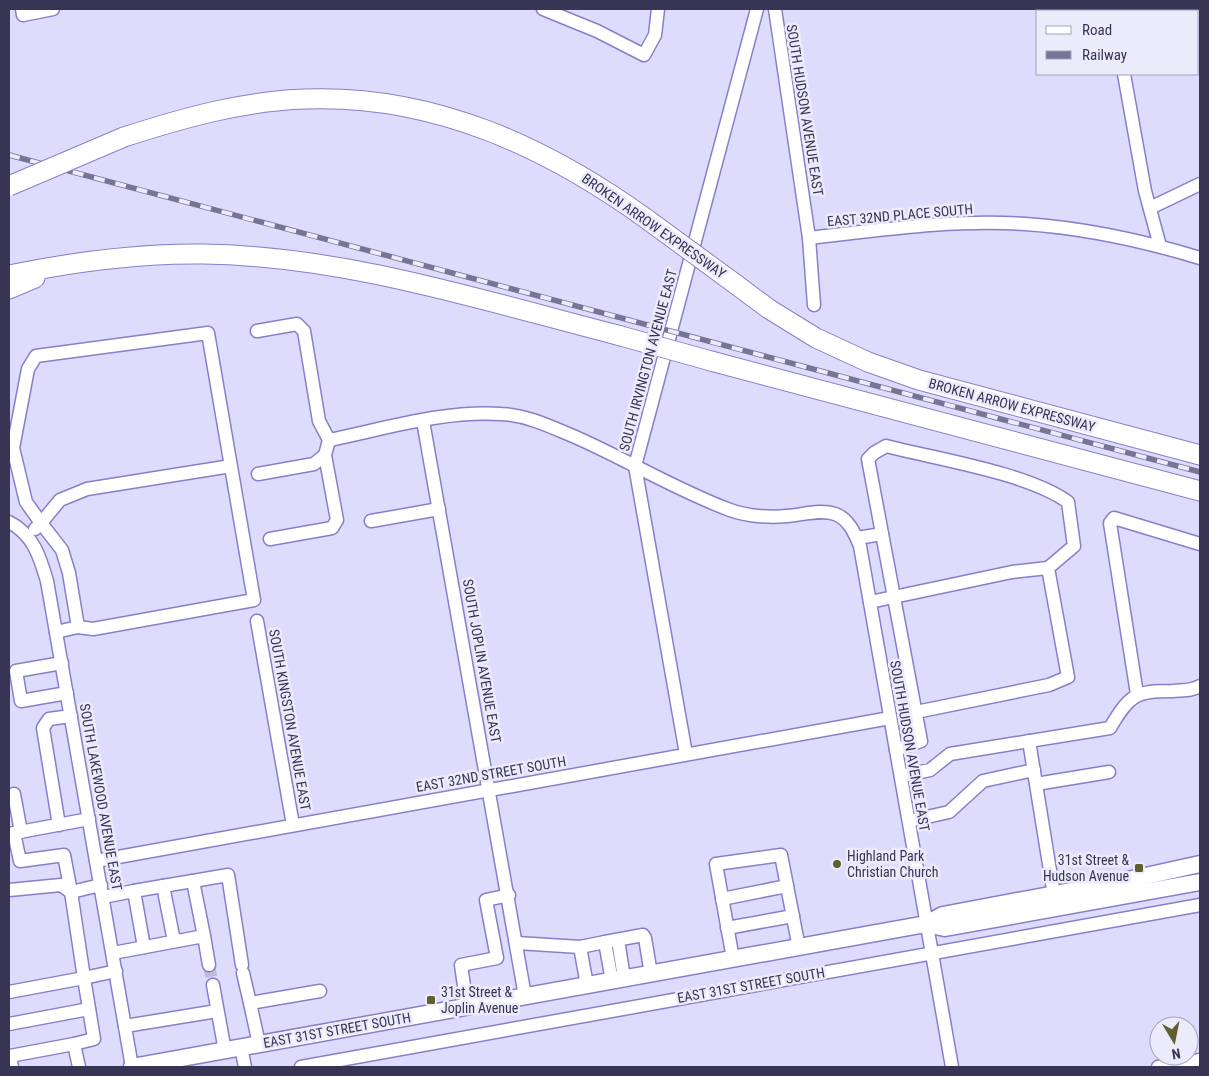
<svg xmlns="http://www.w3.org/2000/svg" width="1209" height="1076" font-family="'Roboto Condensed',sans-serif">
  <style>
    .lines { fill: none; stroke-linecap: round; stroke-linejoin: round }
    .minor-tunnel { stroke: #bdbada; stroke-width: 12; stroke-dasharray: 12 6; stroke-linecap: butt }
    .minor-casing { stroke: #877fc9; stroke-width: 15 }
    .major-casing { stroke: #877fc9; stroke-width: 19 }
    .highway-casing { stroke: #877fc9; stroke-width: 21 }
    .minor { stroke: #fff; stroke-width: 12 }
    .major { stroke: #fff; stroke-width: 16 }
    .highway { stroke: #fff; stroke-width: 19 }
    .rail-casing { stroke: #777595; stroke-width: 5.5 }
    .rail { stroke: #ecebfc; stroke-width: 4; stroke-dasharray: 11; stroke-linecap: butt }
    .highway-bridge-casing { stroke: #877fc9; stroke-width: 21; stroke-linecap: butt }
    .highway-bridge { stroke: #fff; stroke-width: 19 }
    .poi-dot { fill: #615f2c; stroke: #ecebfc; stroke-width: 2 }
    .labels { text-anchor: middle; stroke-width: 5; stroke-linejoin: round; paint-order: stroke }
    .street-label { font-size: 14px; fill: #373454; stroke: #ecebfc }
    .poi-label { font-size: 14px; fill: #373454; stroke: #ecebfc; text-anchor: start }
  </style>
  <rect width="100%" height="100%" fill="#dedcfc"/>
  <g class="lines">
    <polyline class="minor-tunnel" points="209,965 213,985"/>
    <g class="minor-casing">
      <g id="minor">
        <polyline points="22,9 23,15 53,9"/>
        <polyline points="543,9 597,31 644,55 655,35 658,9"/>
        <polyline points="775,9 809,238 814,305"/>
        <polyline points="1112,9 1113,11"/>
        <polyline points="1124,74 1145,191 1160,246"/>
        <polyline points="1150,208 1200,184"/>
        <path d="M809 238C881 230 953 219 1025 224 1084 228 1144 241 1200 258"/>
        <polyline points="257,331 297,324 304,331 319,421 329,440 325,455 337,520 332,528 270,539"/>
        <polyline points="423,421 525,996"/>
        <path d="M329 440C384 429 444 410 501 414 526 415 549 426 573 436 626 459 676 490 730 510 747 516 769 518 787 516 802 515 821 509 835 514 849 519 855 534 860 546L952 1067"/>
        <polyline points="258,474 314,464 325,455"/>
        <polyline points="371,521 439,509"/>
        <path d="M9 522C33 534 40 557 47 581L132 1067"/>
        <polyline points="35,529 41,523 62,550 69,573 78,627 56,632"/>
        <polyline points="857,538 882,534"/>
        <polyline points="870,602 1012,572 1048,568"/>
        <polyline points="257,621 293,825"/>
        <path d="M78 627 93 629 254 600C239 511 224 422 208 333L36 356 28 369 13 448 26 502 41 523 60 500 87 489 231 466"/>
        <polyline points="62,663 16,671 21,701 67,693"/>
        <polyline points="1137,694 1110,523 1114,518 1200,544"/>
        <polyline points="1029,741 1054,895"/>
        <path d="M896 750 921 741 868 459 874 453 886 446C936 459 1028 473 1068 502L1074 546 1048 568 1068 677 1049 685 916 712"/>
        <polyline points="686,754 635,466 757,9"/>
        <path d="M901 776 930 770 950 754 1110 728C1130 694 1136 691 1173 691 1184 690 1191 691 1200 686"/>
        <polyline points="1036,784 1109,772"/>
        <polyline points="14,794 21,832"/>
        <polyline points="909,821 949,812 983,781 1034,770"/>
        <polyline points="59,825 43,728 49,719 71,716"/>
        <polyline points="14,833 20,861 64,855 71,892"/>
        <polyline points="9,834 89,819"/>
        <polyline points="96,861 890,718"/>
        <polyline points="193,881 228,875 242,965"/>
        <polyline points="163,886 193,881 204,936"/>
        <polyline points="9,890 61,885 71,892"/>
        <polyline points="134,891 163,886 174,941"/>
        <polyline points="103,897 134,891 144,947"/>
        <polyline points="722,899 787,886"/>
        <polyline points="727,928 793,916"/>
        <polyline points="618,940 624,978"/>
        <polyline points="605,942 643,935 645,938 651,974"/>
        <polyline points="517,943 580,947 587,985"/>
        <polyline points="580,947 605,942 612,981"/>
        <polyline points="113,953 204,936 209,965"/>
        <polyline points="733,959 716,864 781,855 799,948"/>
        <polyline points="243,973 250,1003"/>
        <polyline points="213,985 225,1051"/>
        <polyline points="9,992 84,978 71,892 101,885"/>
        <polyline points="467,1007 461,965 497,958 486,900 509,895"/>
        <polyline points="9,1024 89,1009"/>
        <polyline points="125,1026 217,1011"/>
        <polyline points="259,1044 250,1003 320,991"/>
        <polyline points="241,1047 245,1067"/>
        <polyline points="12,1067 10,1056 74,1044"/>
        <polyline points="79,1067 74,1044 94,1039 84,978 116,971"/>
        <polyline points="301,1067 1200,905"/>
        <polyline points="1158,1067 1200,1060"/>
      </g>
    </g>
    <g class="major-casing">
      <g id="major">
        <polyline points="926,924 945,928 1200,882"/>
        <polyline points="132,1067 926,924 943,915 1114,883 1200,864"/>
      </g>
    </g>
    <g class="highway-casing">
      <g id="highway">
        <path d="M124 137C183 118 243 101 305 99 433 94 547 147 648 220"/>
        <path d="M9 275C73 262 137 253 203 254 346 256 484 301 621 336"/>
        <polyline points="734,283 769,309 816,338 868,362 919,380 1200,455"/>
        <polyline points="9,289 35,278"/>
        <polyline points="711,361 1200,491"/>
      </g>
    </g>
    <use href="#minor" class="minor"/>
    <use href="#major" class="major"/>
    <use href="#highway" class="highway"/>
    <g class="rail-casing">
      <polyline id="rail" points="9,155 1200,472"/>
    </g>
    <use href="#rail" class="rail"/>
    <g class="highway-bridge-casing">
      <g id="highway-bridge">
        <polyline points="9,186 124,137"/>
        <polyline points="648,220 734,283"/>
        <polyline points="621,336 711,361"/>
      </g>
    </g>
    <use href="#highway-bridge" class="highway-bridge"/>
  </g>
  <g class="poi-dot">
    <circle cx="837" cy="864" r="5"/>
    <rect x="1134" y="863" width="10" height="10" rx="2.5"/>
    <rect x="426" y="995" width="10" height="10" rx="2.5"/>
  </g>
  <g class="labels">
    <g class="street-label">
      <text transform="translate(805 110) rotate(81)" y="5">SOUTH HUDSON AVENUE EAST</text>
      <text transform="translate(900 215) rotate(-5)" y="5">EAST 32ND PLACE SOUTH</text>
      <text transform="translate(654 226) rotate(35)" y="5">BROKEN ARROW EXPRESSWAY</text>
      <text transform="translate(648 360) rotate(-75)" y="5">SOUTH IRVINGTON AVENUE EAST</text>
      <text transform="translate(1012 405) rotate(15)" y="5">BROKEN ARROW EXPRESSWAY</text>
      <text transform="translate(482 661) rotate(80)" y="5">SOUTH JOPLIN AVENUE EAST</text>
      <text transform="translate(290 720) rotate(80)" y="5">SOUTH KINGSTON AVENUE EAST</text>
      <text transform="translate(910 746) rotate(80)" y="5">SOUTH HUDSON AVENUE EAST</text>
      <text transform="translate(491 774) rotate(-10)" y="5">EAST 32ND STREET SOUTH</text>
      <text transform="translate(101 797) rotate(80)" y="5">SOUTH LAKEWOOD AVENUE EAST</text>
      <text transform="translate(751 985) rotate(-10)" y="5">EAST 31ST STREET SOUTH</text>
      <text transform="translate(337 1030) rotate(-10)" y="5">EAST 31ST STREET SOUTH</text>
    </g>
    <g class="poi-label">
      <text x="847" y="861">Highland Park<tspan x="847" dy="16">Christian Church</tspan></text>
      <text x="1129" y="865" text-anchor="end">31st Street &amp;<tspan x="1129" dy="16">Hudson Avenue</tspan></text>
      <text x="441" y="997">31st Street &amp;<tspan x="441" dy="16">Joplin Avenue</tspan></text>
    </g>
  </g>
  <rect width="1209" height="1076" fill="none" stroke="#373454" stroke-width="20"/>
  <rect x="1036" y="10" width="162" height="65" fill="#ecebfc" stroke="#a4a2b9"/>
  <rect x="1046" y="26" width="25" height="8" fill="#ffffff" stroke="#a4a2b9"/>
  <text x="1082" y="35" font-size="15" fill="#373454">Road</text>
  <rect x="1046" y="51" width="25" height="8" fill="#777595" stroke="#a4a2b9"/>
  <text x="1082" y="60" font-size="15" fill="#373454">Railway</text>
  <g transform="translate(1174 1041) rotate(170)"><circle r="24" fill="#ecebfc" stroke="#a4a2b9"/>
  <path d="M0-4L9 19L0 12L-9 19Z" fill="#615f2c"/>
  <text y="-8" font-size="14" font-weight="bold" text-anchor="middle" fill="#373454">N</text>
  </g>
</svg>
